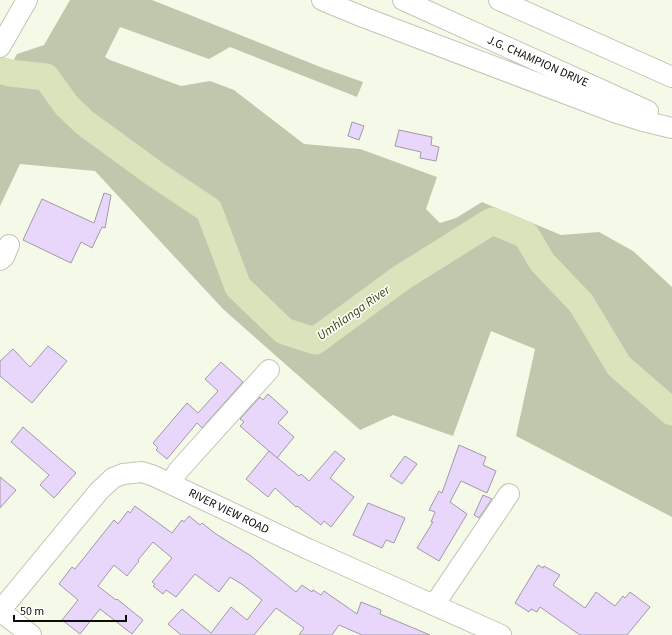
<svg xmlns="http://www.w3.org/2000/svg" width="672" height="635" font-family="'Source Sans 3',sans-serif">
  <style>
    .green { fill: #c1c7ad }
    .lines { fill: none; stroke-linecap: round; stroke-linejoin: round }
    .river { stroke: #d9e3bc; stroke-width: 27 }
    .building { fill: #e8d6fb; stroke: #a19aa9 }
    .minor-casing { stroke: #c2c6b5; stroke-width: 22 }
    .minor { stroke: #fff; stroke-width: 20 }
    .labels { text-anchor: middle; stroke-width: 3; stroke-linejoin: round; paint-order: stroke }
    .street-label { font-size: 12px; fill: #0b0d07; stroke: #fff }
    .water-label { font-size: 13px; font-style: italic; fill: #404a0e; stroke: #fff }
  </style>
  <rect width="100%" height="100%" fill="#f5f9e7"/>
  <polygon class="green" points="70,0 152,0 323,68 363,82 357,97 230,47 209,59 120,27 105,57 110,60 181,86 210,81 234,90 304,144 360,149 437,177 426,209 440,223 456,218 482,202 561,235 599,232 633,251 672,287 672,517 516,436 535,349 491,331 453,436 393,415 360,430 223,309 95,171 20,164 0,206 0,85 17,54 44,45"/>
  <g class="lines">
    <polyline class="river" points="0,70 10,73 46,77 67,106 85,123 155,174 209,210 238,287 284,331 315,341 401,278 492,221 526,235 542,262 581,303 619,366 672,412"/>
  </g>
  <g class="building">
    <polygon points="352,122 364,126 359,140 348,136"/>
    <polygon points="399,130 432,137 431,145 439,147 436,161 420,158 421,152 395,146"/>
    <polygon points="104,193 111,195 105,228 102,227 92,248 81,242 71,263 23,240 42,199 94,223"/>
    <polygon points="48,346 67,361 32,403 0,376 0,361 13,349 30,367"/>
    <polygon points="221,362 243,382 202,428 197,423 167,459 156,450 158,448 153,443 187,403 198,413 218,391 205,379"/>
    <polygon points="268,394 288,412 278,423 294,437 277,458 240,426 244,422 240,419 260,397 263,400"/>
    <polygon points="23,427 76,473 54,498 40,485 49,475 11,442"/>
    <polygon points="459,445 486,457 483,465 496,471 487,493 461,481 450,502 467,514 439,561 417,548 433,522 431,522 435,512 429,510 439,491 442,493"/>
    <polygon points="269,451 299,476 301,474 309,481 335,451 345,459 330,478 354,497 331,527 324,521 321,525 297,506 296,507 275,488 268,497 246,479"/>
    <polygon points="405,456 417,464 402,484 390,476"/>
    <polygon points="0,477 16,490 0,508"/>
    <polygon points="483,495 492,499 479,518 474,515"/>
    <polygon points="368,503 405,518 394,543 386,540 382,548 353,535"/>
    <polygon points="135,506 172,533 182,520 184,522 189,516 200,525 202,523 216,534 251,556 296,592 302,585 312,592 313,590 321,595 324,591 357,614 361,602 381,610 380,614 430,635 362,635 339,625 332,635 299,635 304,628 276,608 254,635 181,635 168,624 182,609 211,633 231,607 247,620 262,600 243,585 230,577 219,592 195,574 176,597 166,590 163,594 153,586 155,584 152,582 172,558 153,542 138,560 139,561 127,576 114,565 98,586 116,600 117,599 143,620 132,634 100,609 80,634 62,620 78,600 59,584 72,567 75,569 114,520 118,524 128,511 130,513"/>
    <polygon points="538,565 543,568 544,566 560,575 553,585 585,608 596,592 615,606 623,596 625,598 630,592 650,607 627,635 580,635 540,607 537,612 531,609 529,612 515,603"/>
  </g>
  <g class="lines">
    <g class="minor-casing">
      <g id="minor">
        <polyline points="322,0 363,17 614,112 643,121 672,128"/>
        <polyline points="403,0 648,111"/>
        <polyline points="499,0 672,77"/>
        <polyline points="0,47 27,0"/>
        <polyline points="0,260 4,257 9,245"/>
        <polyline points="171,483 178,471 269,370"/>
        <polyline points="434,605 509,494"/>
        <polyline points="0,611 99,491 113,478 123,474 142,472 154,476 308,549 501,635"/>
        <polyline points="0,611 31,635"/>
      </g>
    </g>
    <use href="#minor" class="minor"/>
  </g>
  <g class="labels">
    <g class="street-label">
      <text transform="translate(538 61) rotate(24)" y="4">J.G. CHAMPION DRIVE</text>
      <text transform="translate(229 511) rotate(26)" y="4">RIVER VIEW ROAD</text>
    </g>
    <g class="water-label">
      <text transform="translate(353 312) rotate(-35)" y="5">Umhlanga River</text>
    </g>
  </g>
  <path d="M14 615v6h112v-6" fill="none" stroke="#0b0d07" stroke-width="2"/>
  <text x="20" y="615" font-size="12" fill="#0b0d07" stroke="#ffffff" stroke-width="3" paint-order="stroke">50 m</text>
</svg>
